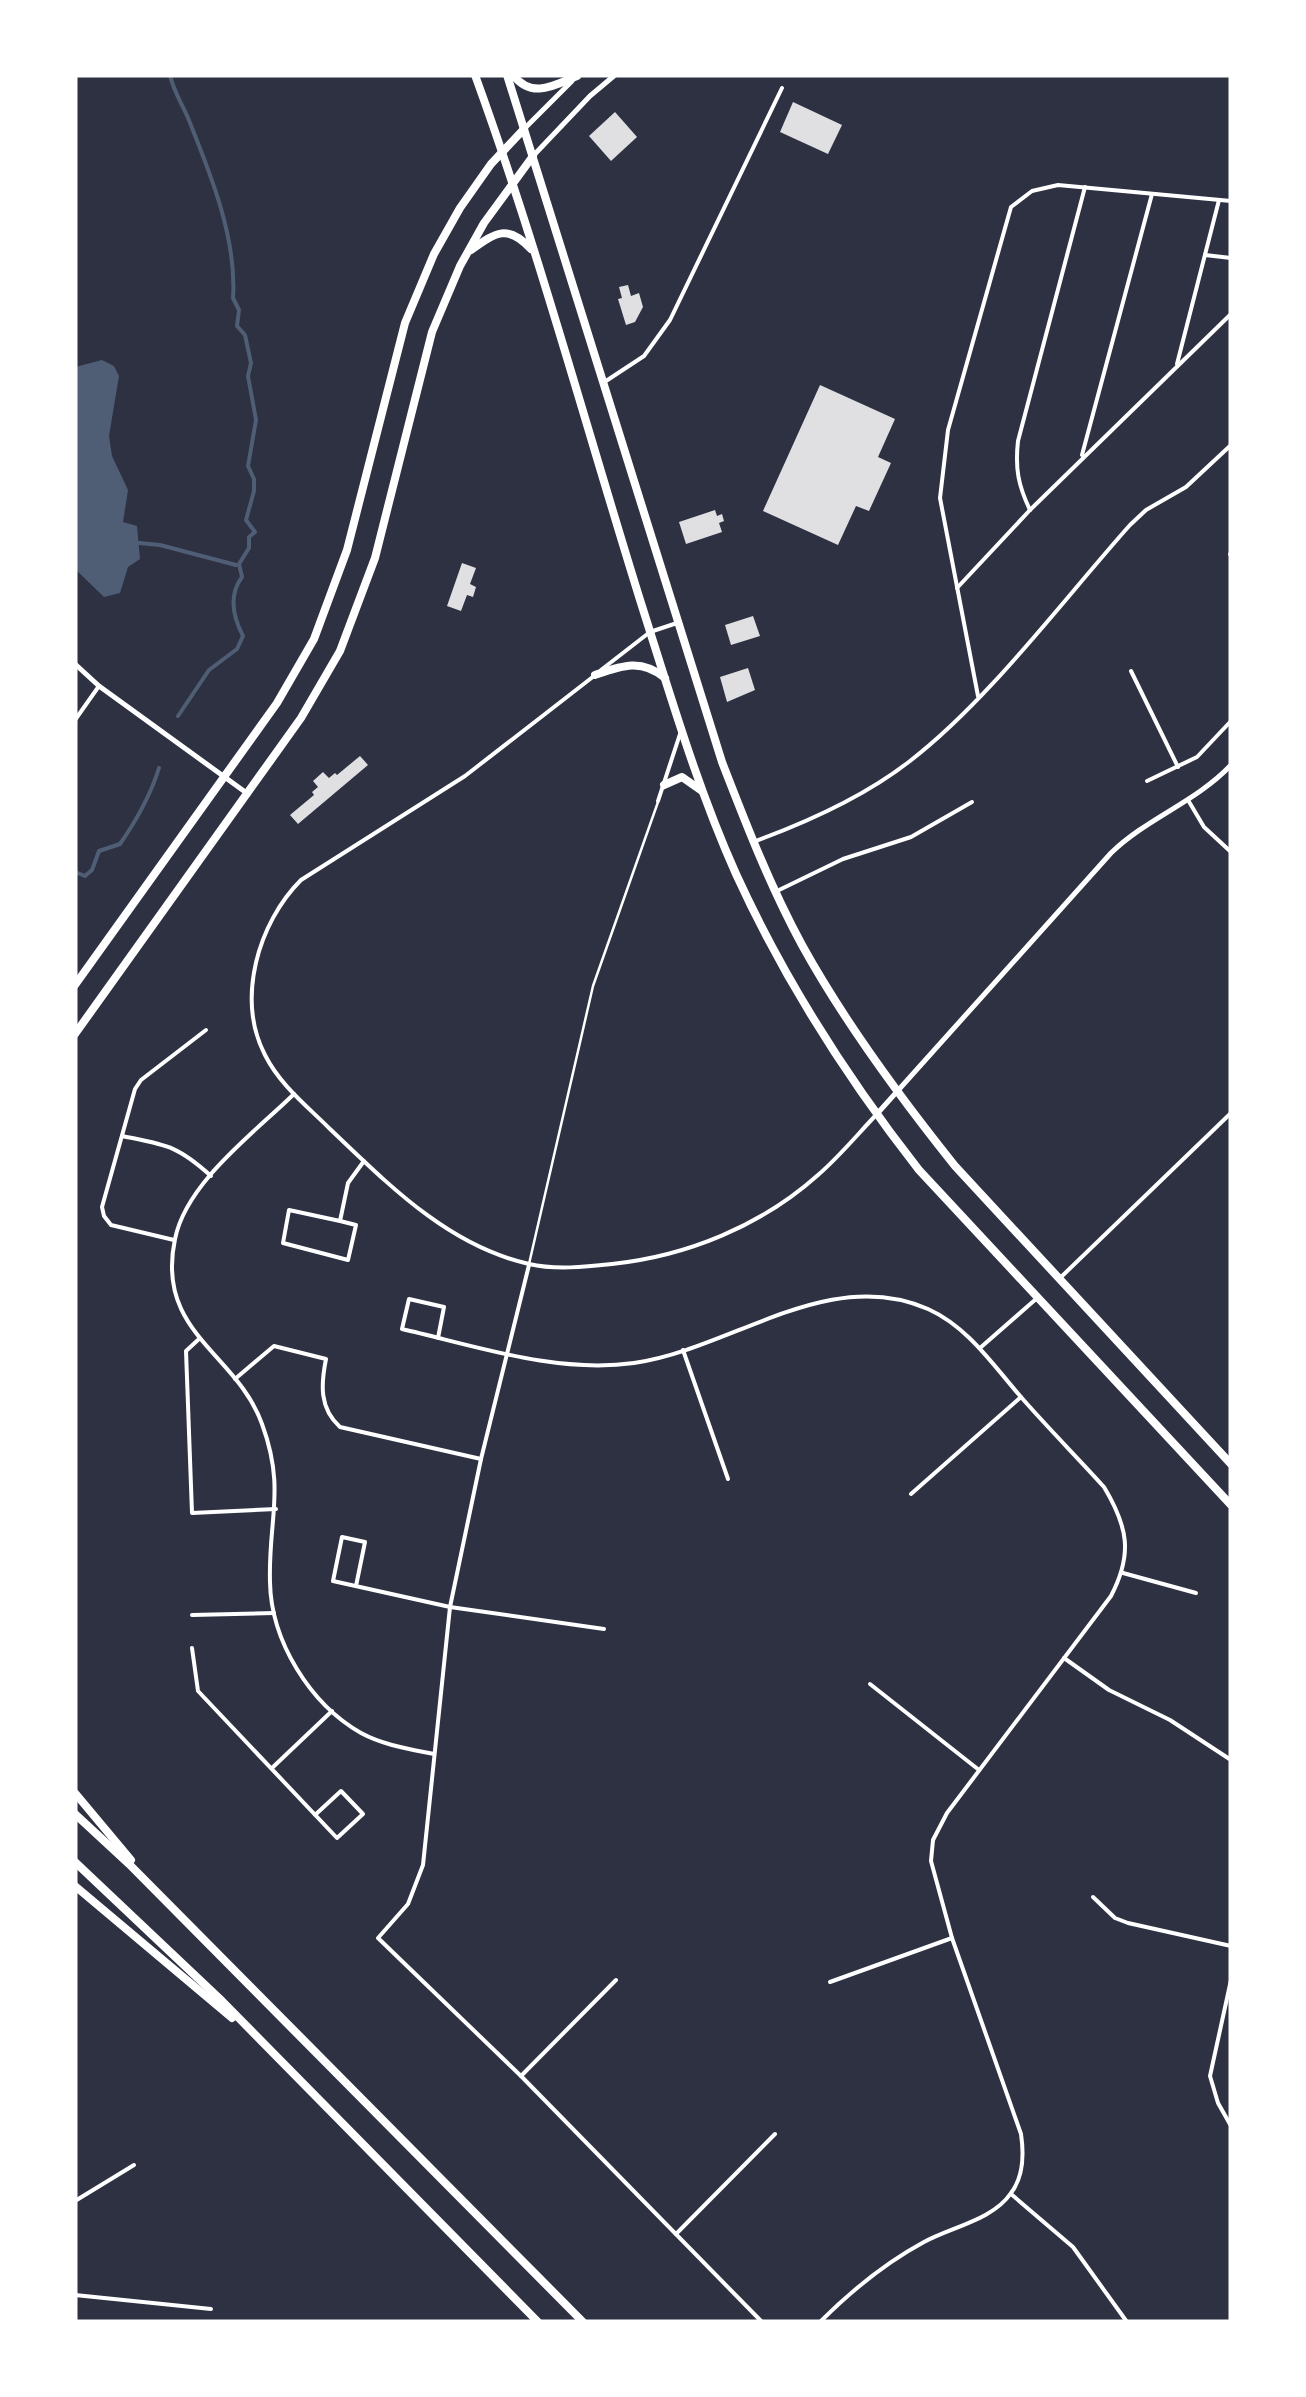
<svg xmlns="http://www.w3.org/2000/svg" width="1306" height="2397" font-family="'Public Sans',sans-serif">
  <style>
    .water { fill: #4f5d75 }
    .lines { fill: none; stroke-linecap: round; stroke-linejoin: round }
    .stream { stroke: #4f5d75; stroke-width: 4 }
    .building { fill: #e0e0e3 }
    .service { stroke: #fff; stroke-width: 2.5 }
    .minor { stroke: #fff; stroke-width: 4 }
    .tertiary { stroke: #fff; stroke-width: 5 }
    .primary { stroke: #fff; stroke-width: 8 }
    .motorway { stroke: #fff; stroke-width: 8 }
  </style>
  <rect width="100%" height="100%" fill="#2d3142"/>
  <polygon class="water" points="102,360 114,366 119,376 109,436 112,456 128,490 123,522 137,526 140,559 128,567 120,593 104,597 75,569 75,367"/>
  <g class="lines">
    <g class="stream">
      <path d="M170 75C173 90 182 104 188 118 211 175 237 239 233 298L239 310 237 326 245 335 251 363 248 376 256 420 248 466 254 479V491L246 520 255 532 249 537V548L239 564 242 577C228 596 233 617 243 636L237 649 209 670 178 716"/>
      <polyline points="139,543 160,545 236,565"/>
      <path d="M75 872 85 876 92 870 99 851 120 844C136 821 150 797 159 768"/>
    </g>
  </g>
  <g class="building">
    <polygon points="793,102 842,125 828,154 780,132"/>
    <polygon points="615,112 637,137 611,161 589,136"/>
    <polygon points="628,285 631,296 639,293 643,307 635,322 626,325 618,299 622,298 619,287"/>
    <polygon points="820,385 895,419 878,457 891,463 869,511 856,506 838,545 763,511"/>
    <polygon points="715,510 717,516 722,514 724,521 719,523 722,532 686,544 679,522"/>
    <polygon points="462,563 476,568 470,584 476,587 473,597 467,595 461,611 447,606"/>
    <polygon points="753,616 760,636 731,645 725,625"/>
    <polygon points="748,668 755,690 727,702 720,677"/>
    <polygon points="360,756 368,765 298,824 290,815 314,795 312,792 318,787 313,781 323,772 329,778 335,773 337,775"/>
  </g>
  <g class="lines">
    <polyline class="service" points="529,1264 593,986 658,802"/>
    <g class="minor">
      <polyline points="1205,255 1231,258"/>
      <polyline points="1177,364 1219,200"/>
      <polyline points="606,381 644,356 670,320 782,88"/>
      <polyline points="1082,455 1152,194"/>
      <path d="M1030 510C1018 485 1015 468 1018 441L1085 187"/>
      <polyline points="1230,554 1231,556"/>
      <polyline points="957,588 1030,510 1231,314"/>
      <polyline points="601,670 650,632 677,623"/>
      <polyline points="1131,671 1178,767"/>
      <path d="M594 676 465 776 301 880C258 923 236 999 265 1055 280 1085 307 1106 330 1129 388 1184 448 1246 529 1264 555 1270 585 1267 612 1264 687 1256 761 1226 818 1175 839 1157 857 1135 876 1115"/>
      <polyline points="978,696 940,498 948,430 1011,207 1032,191 1058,185 1231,201"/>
      <polyline points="75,720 99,686"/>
      <polyline points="1147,781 1197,757 1231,721"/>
      <polyline points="1188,800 1204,827 1231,852"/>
      <polyline points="658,801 680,734"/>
      <path d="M753 842C808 822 864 797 910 761 988 701 1063 600 1130 525L1146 510 1186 487 1231 445"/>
      <polyline points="777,891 843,859 911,837 972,802"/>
      <path d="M294 1094C254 1133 186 1183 175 1239 155 1333 237 1353 262 1424 286 1489 268 1520 270 1582 271 1641 310 1704 361 1733 383 1745 409 1749 434 1754"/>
      <path d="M122 1136C166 1145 177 1145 211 1176"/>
      <polyline points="340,1221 289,1210 283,1243 348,1260 356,1225 340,1221 348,1183 364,1161"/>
      <polyline points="174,1240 111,1225 104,1216 102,1207 135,1089 141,1080 206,1030"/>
      <polyline points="529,1265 481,1459 450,1607 423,1865 408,1904 378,1938 521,2076 762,2322"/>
      <polyline points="1059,1279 1231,1113"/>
      <path d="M438 1338 444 1307 409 1299 402 1329C476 1346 557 1374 634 1363 732 1349 828 1265 928 1309 968 1327 993 1365 1021 1397 1048 1428 1077 1457 1104 1487 1128 1527 1133 1554 1111 1596L947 1813 933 1840 931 1861 952 1938 1021 2134C1024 2154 1024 2176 1011 2193 993 2220 951 2227 924 2242 885 2263 851 2291 820 2322"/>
      <polyline points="199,1339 186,1351 192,1513 276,1509"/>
      <polyline points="980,1348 1036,1299"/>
      <polyline points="683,1350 728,1479"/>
      <path d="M235 1379 274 1346 326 1359C321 1384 319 1408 340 1427L481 1459"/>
      <polyline points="911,1494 1021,1397"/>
      <polyline points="1123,1573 1196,1593"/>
      <polyline points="356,1586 365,1542 342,1537 333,1581 450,1607 604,1629"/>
      <polyline points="192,1615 274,1613"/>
      <polyline points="192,1648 198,1691 337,1838 363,1814 341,1791 315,1815"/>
      <polyline points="1064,1658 1109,1690 1170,1720 1231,1760"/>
      <polyline points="870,1684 979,1770"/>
      <polyline points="272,1768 332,1711"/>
      <polyline points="1093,1897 1115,1918 1128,1923 1231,1946"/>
      <polyline points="1231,1980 1210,2076 1218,2103 1231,2126"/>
      <polyline points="830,1982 952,1938"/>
      <polyline points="521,2076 616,1980"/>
      <polyline points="1011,2194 1073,2247 1127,2322"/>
      <polyline points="75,2201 134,2165"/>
      <polyline points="676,2234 775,2134"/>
      <polyline points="75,2295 211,2309"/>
    </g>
    <g class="tertiary">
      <polyline points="524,129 572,81"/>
      <polyline points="533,156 590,96 615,75"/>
      <polyline points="75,664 99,686 248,794"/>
      <path d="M876 1115 1111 853C1147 818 1196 802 1231 765"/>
    </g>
    <g class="primary">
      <path d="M475 75C538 248 586 427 641 603 670 694 697 787 736 874 785 981 847 1078 919 1170L1231 1505"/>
      <path d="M507 75 722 762C746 824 770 886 802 945 845 1023 899 1096 955 1166L1231 1464"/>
      <path d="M513 75C532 99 553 86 577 76"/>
      <path d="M471 250C496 232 508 224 531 249"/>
      <path d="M595 675C621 666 641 658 665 678"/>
      <polyline points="664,785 682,777 702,791"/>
      <polyline points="75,985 277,703 314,639 347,550 405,323 434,254 460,208 491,164 524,129"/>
      <polyline points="75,1034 301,718 340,651 375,558 432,332 460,266 484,223 533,156"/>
    </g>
    <g class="motorway">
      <polyline points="75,1793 131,1860"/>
      <polyline points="75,1814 129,1864 583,2322"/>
      <polyline points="75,1862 222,2001 538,2322"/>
      <polyline points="75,1886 232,2018"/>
    </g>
  </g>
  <rect width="1306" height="2397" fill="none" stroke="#ffffff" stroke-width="155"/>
</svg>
